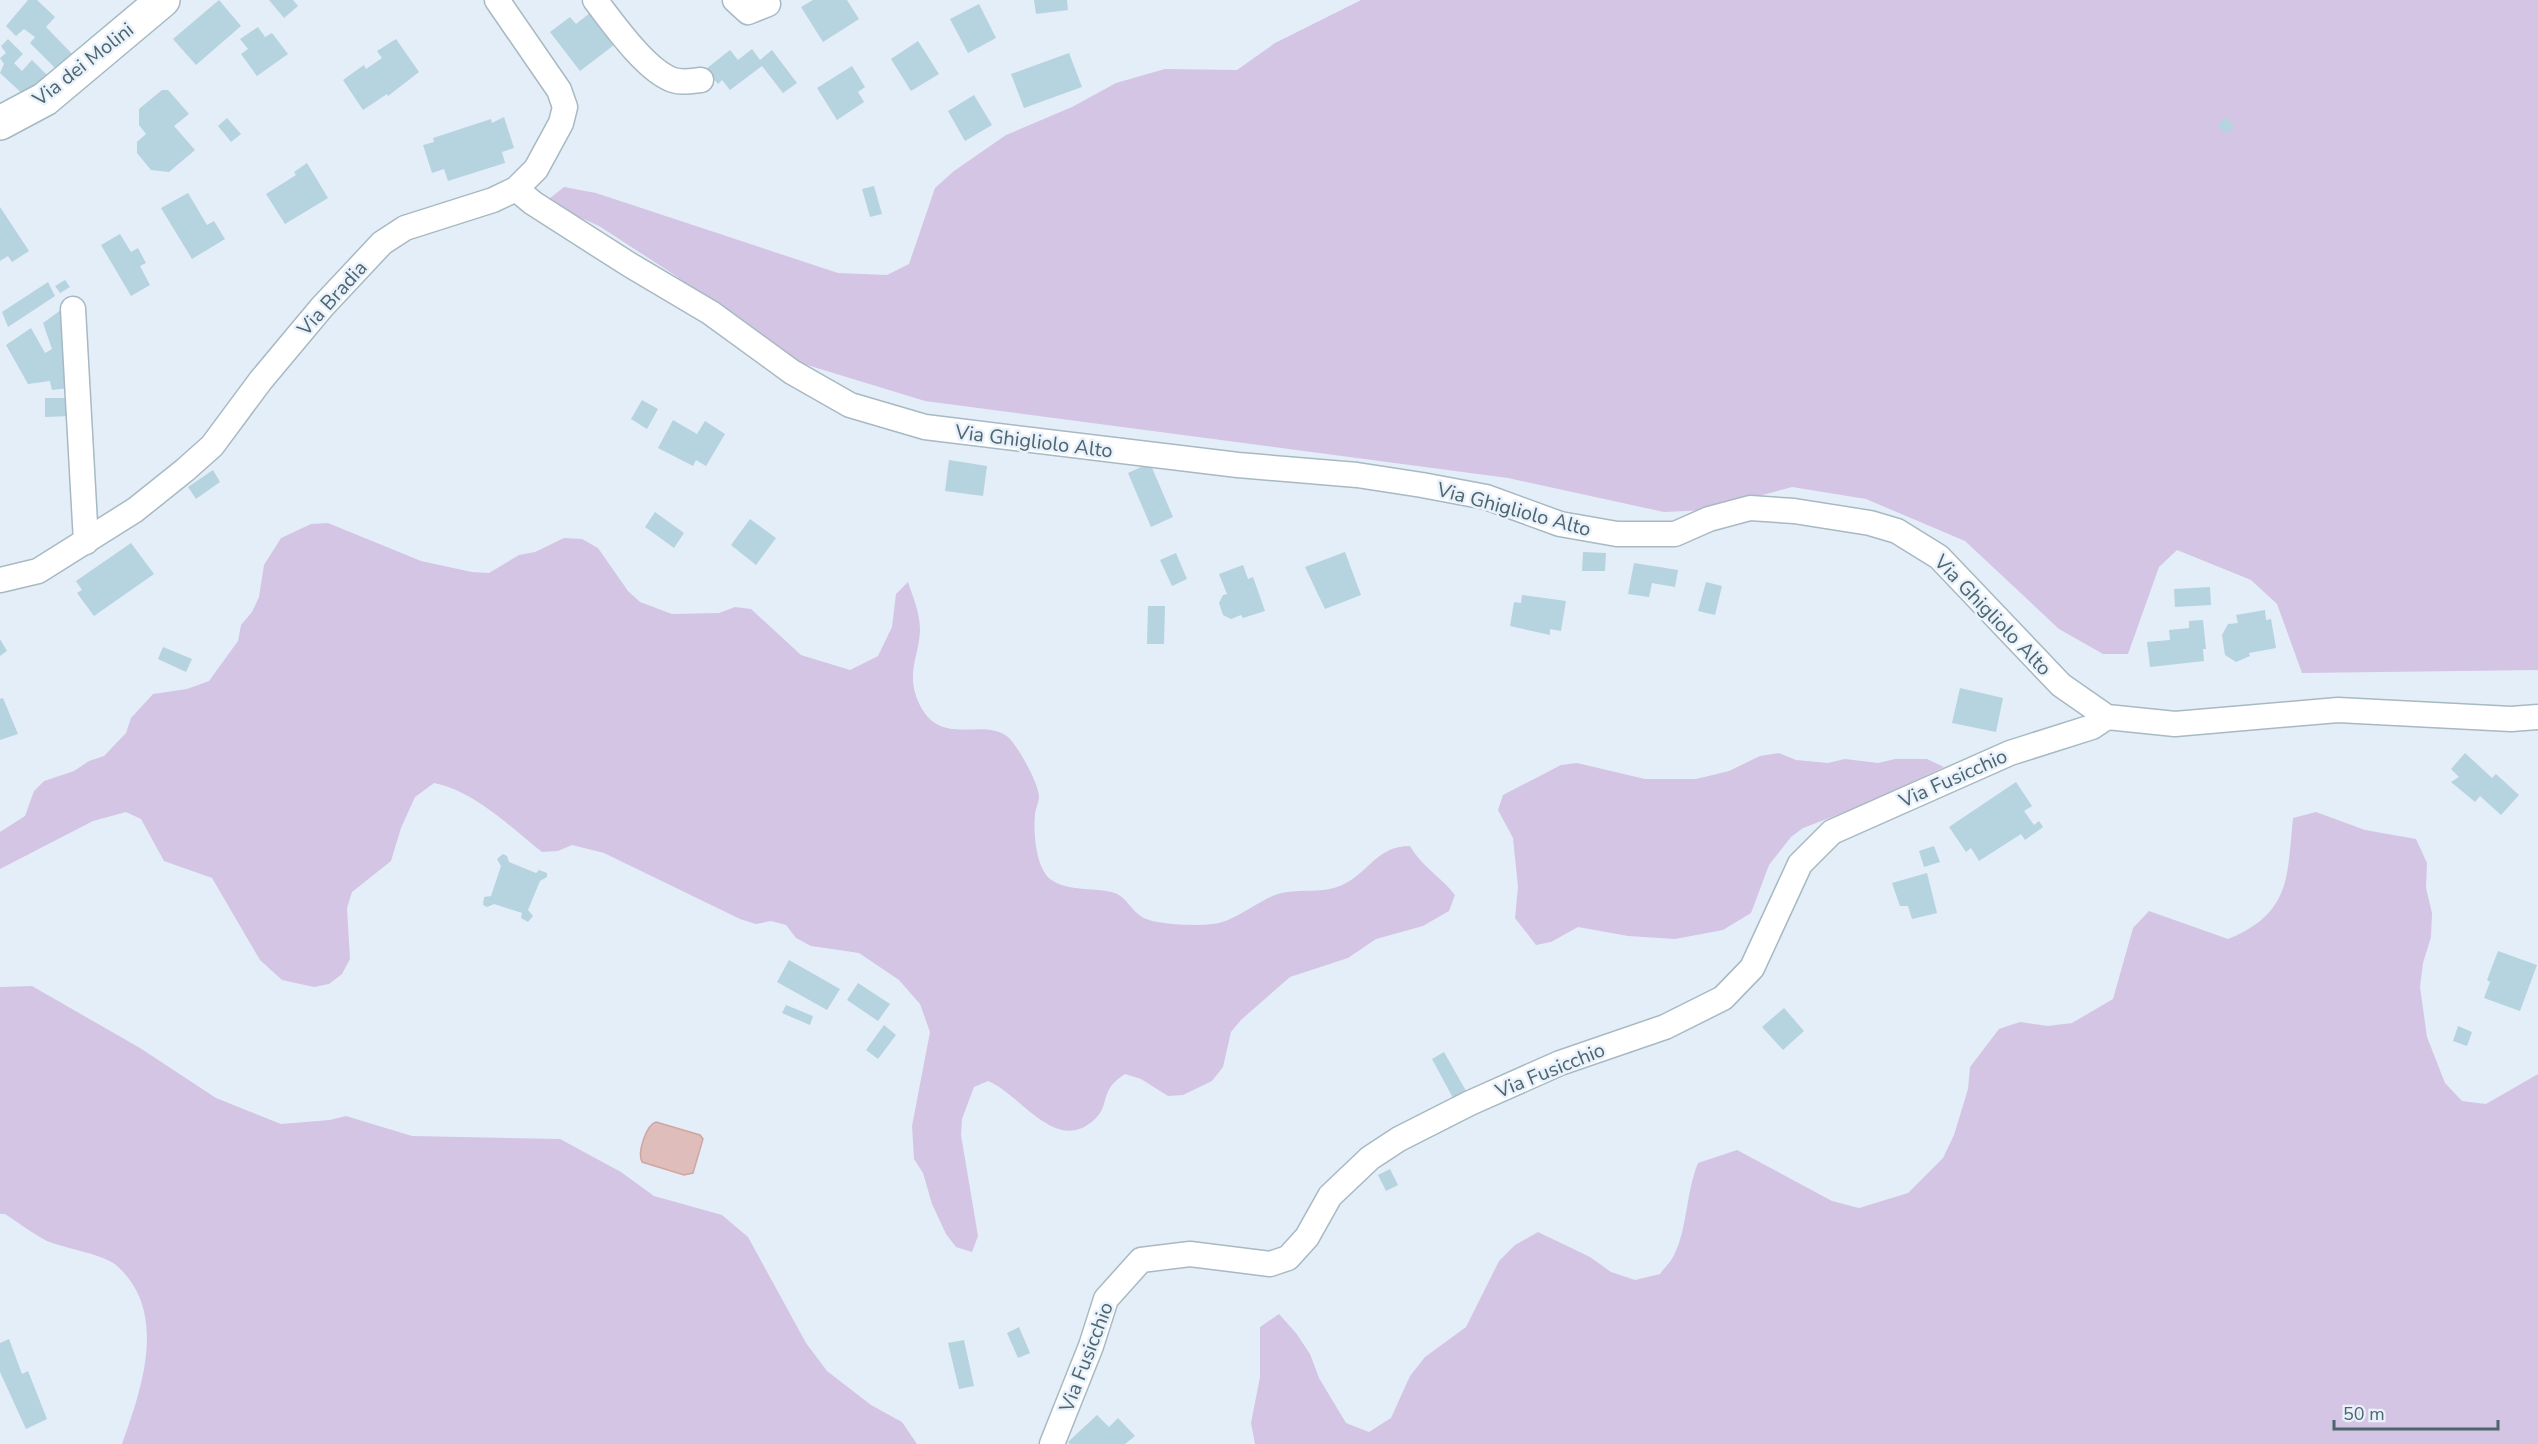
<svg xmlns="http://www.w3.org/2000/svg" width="2538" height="1444" font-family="'Nunito Sans',sans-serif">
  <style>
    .green { fill: #d4c5e4 }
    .water { fill: #dfbdbb; stroke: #cfa6a3; stroke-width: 1.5 }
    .building { fill: #b6d3e0 }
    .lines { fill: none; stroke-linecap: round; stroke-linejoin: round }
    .street-casing { stroke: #a7b9c2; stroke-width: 27 }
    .secondary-casing { stroke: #a4b9c3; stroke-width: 36 }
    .street { stroke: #fff; stroke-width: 24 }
    .secondary { stroke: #fff; stroke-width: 33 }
    .labels { text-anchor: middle; stroke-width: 5; stroke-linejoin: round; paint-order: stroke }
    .street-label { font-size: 20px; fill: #4d656d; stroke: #e9f2fc }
  </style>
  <rect width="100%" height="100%" fill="#e4eef8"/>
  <g class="green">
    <polygon points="1361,0 2538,0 2538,670 2302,673 2277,604 2251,580 2177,550 2159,567 2128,654 2103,654 2059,629 1965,541 1866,499 1792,487 1708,510 1664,512 1508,478 925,401 771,354 741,324 673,274 599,226 552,205 549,199 564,187 596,193 838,273 887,275 909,264 935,188 954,171 1006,135 1072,107 1116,83 1165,69 1237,70 1275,43"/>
    <path d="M328 523 421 561 472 572 489 573 519 555 535 552 564 538 582 539 598 548 628 591 640 602 672 614 719 613 735 607 751 609 801 655 850 670 878 656 892 627 896 594 908 582C913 597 920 613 920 630 919 657 906 672 918 701 939 750 982 716 1008 737 1018 746 1039 784 1039 797 1039 803 1035 809 1035 815 1033 832 1036 872 1053 881 1072 892 1095 887 1115 893 1125 896 1132 911 1142 917 1155 925 1197 926 1213 924 1231 923 1257 902 1275 895 1296 887 1320 895 1342 885 1369 873 1376 846 1410 846 1421 866 1441 877 1455 895L1449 911 1423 926 1376 939 1348 958 1290 977 1241 1020 1231 1032 1223 1067 1212 1081 1183 1095 1168 1096 1141 1079 1125 1074C1098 1091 1111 1104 1095 1119 1056 1156 1022 1095 988 1081L974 1087 962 1119 961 1135 978 1236 972 1252 956 1247 946 1234 932 1204 923 1173 914 1159 912 1126 930 1032 920 1004 899 980 859 953 811 946 796 938 786 925 771 921 756 924 740 919 604 853 572 845 558 851 542 852C509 826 476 792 434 783L415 797 401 828 391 861 352 892 347 908 350 959 342 974 329 984 314 987 282 980 260 960 212 878 164 861 141 819 126 812 93 821 0 869V832L25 816 34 791 44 781 74 771 89 761 104 756 126 733 131 718 153 694 187 689 209 681 238 641 241 625 252 612 259 597 264 565 281 538 311 524Z"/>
    <polygon points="1779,753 1796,760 1828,763 1845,759 1878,763 1895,759 1927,759 1944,767 1861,806 1803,828 1791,837 1769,865 1751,913 1723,930 1675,939 1628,936 1578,927 1551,942 1536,945 1515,918 1518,887 1513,838 1498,810 1503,795 1561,765 1577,763 1645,779 1696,779 1729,771 1760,756"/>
    <path d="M2316 812 2365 830 2416 839 2427 863 2426 888 2432 913 2431 937 2423 963 2420 987 2427 1037 2445 1083 2462 1101 2486 1104 2538 1074V1444H1255L1251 1423 1260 1377V1327L1279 1314 1296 1333 1310 1354 1319 1378 1346 1423 1369 1432 1391 1418 1410 1376 1425 1357 1466 1327 1499 1261 1515 1245 1538 1232 1590 1257 1611 1272 1635 1280 1660 1274C1664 1268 1671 1262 1674 1255 1687 1231 1686 1192 1698 1163L1737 1150 1832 1201 1859 1208 1908 1193 1943 1158 1954 1135 1968 1089 1970 1067 1999 1029 2020 1022 2048 1026 2072 1023 2113 999 2133 928 2149 911 2228 939C2291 913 2287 878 2293 818Z"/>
    <path d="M32 986 140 1048 216 1098 281 1124 330 1120 346 1116 412 1136 560 1139 621 1172 654 1196 722 1215 748 1237 806 1343 827 1371 871 1405 902 1422 917 1444H122C142 1388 169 1311 116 1265 105 1255 64 1248 47 1241 33 1234 19 1223 5 1214H0V987Z"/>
  </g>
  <path class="water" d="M656 1122 700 1135 703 1139 693 1173 684 1175 642 1162C637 1153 646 1125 656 1122Z"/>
  <g class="building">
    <polygon points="28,0 37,0 55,17 46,27 75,57 58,71 30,43 35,37 24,29 16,36 6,26"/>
    <polygon points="219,0 241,26 196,65 173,39"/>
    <polygon points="269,0 293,0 298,6 284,18"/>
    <polygon points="813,0 847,0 859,19 823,42 801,7"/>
    <polygon points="1034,0 1067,0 1068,10 1036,14"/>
    <polygon points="979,4 996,38 968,53 950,19"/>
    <polygon points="590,13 614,45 580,71 550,32 570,17 576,24"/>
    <polygon points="258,27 265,37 272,33 288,54 257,76 241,54 248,49 240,39"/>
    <polygon points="8,39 23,54 14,63 22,71 32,60 50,78 26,97 0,73 4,64 0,58 6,53 1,46"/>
    <polygon points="396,39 419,72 388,96 387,94 363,110 343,80 364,65 366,69 382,58 377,51"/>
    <polygon points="918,41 939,74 911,91 891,59"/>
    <polygon points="752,49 760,60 772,50 797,83 783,93 762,66 730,90 722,80 718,84 706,69 730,50 738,60"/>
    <polygon points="1069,53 1082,87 1024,108 1011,74"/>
    <polygon points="852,66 865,87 858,92 864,102 837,120 817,88"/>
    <polygon points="162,90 168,90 189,114 174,126 195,150 169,172 151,170 137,153 137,142 146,134 139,125 139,109"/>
    <polygon points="974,95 992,125 965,141 948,111"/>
    <polygon points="504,117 514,148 502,152 505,163 448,181 444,169 432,173 423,145 434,142 433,138 491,119 492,123"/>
    <polygon points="2227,117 2234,128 2224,134 2218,124"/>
    <polygon points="227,118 241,134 231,142 218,126"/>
    <polygon points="307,163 328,198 285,224 266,194 296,175 294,172"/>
    <polygon points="874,186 882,214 870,217 862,189"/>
    <polygon points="188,193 207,225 214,221 225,239 192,259 161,208"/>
    <polygon points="0,207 29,251 12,262 8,256 0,261"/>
    <polygon points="120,234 131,252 138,248 146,263 140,266 150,285 131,296 101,245"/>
    <polygon points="65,280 70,287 60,293 55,286"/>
    <polygon points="48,282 55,296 8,327 2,312"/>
    <polygon points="61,310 69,388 52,390 50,381 28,384 6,345 31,328 45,353 52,349 43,323"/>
    <polygon points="45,398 71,398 71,416 45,417"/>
    <polygon points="642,400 658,409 647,429 631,419"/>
    <polygon points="673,420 697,434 705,421 725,434 706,466 696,460 693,466 658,448"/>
    <polygon points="949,460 987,466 983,496 945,491"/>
    <polygon points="1150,463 1173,517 1151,527 1128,473"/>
    <polygon points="213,470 220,482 196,499 188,487"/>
    <polygon points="655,512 684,533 674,548 645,527"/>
    <polygon points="750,519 776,538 756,565 731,545"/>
    <polygon points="131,543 154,574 94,616 77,593 82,590 76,581"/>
    <polygon points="1345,552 1361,595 1325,609 1305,567"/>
    <polygon points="1583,552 1606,553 1605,571 1582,571"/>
    <polygon points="1176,553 1187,579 1172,586 1160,560"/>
    <polygon points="1634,563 1678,570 1675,587 1652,583 1649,597 1628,594"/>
    <polygon points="1243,565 1248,579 1253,577 1265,611 1243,618 1241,615 1231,619 1223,615 1219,603 1223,595 1227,594 1219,574"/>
    <polygon points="1706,582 1722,586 1715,615 1698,611"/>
    <polygon points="2210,587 2211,605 2175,607 2174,589"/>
    <polygon points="1522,595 1566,601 1561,631 1550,629 1550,635 1510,626 1514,602 1521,603"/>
    <polygon points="1148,606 1165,606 1164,644 1147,644"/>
    <polygon points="2265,610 2266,620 2271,619 2276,648 2249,653 2250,656 2236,662 2225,655 2222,635 2228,624 2238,623 2236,615"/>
    <polygon points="2203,620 2206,649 2203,649 2204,661 2150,667 2147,642 2170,640 2169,630 2189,628 2189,621"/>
    <polygon points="0,639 7,651 0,656"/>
    <polygon points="163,647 192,659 186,672 158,659"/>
    <polygon points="1960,688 2003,698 1996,732 1952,723"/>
    <polygon points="3,698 18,734 0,740 0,699"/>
    <polygon points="2465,753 2492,778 2496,774 2519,795 2501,815 2480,796 2475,802 2451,782 2459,777 2451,769"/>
    <polygon points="2016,782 2032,806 2024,811 2034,825 2039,821 2043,827 2025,840 2021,834 1979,861 1971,848 1966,852 1949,827"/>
    <polygon points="1934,846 1940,862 1924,867 1919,851"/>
    <polygon points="503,854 507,856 509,862 536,873 539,870 547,873 547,877 540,881 528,910 533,916 528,922 521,918 522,913 494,904 487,907 483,905 484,897 491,896 501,866 497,859"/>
    <polygon points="1927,873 1937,913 1912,919 1908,906 1900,906 1892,883"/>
    <polygon points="2498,951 2537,965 2520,1011 2484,998 2490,982 2487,980"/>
    <polygon points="789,960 840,989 827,1010 777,982"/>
    <polygon points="858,983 890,1004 878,1021 847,1000"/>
    <polygon points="786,1005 813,1016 810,1025 782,1013"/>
    <polygon points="1784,1008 1804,1031 1783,1050 1762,1027"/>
    <polygon points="884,1025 896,1035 878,1059 866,1050"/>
    <polygon points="2458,1026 2472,1032 2467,1046 2453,1041"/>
    <polygon points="1444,1052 1466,1091 1453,1098 1432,1059"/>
    <polygon points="1390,1169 1398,1185 1386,1191 1378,1175"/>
    <polygon points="1019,1327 1030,1353 1018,1358 1007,1333"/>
    <polygon points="9,1339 22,1374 28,1371 47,1419 26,1429 0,1372 0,1343"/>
    <polygon points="964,1340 974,1386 959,1389 948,1343"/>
    <polygon points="1097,1415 1109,1427 1118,1418 1135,1436 1125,1444 1070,1444 1068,1442"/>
  </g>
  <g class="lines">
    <g class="street-casing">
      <g id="street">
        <path d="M595 0C612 22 646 71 673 80 682 83 691 81 701 80"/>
        <polyline points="735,0 748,12 768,4"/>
        <polyline points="516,189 533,203 630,265 711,313 792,372 850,405 925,427 1238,465 1357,475 1422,485 1486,497 1560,524 1617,534 1675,534 1709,519 1750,508 1794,511 1870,523 1897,531 1939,557 2061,685 2107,717 2175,724 2338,710 2511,719 2538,717"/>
        <polyline points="73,309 86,542"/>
        <polyline points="0,580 38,571 135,510 185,470 212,446 261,380 322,307 382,243 405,228 493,200 516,189 536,169 561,123 565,107 559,90 497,0"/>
        <polyline points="1052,1444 1091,1346 1106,1299 1141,1260 1190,1254 1270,1264 1288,1258 1307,1237 1330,1196 1370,1158 1399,1139 1470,1103 1560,1063 1665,1027 1723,998 1752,968 1800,864 1832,832 2010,753 2092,727 2107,717"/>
      </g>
    </g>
    <g class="secondary-casing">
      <polyline id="secondary" points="0,123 45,99 163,0"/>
    </g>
    <use href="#street" class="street"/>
    <use href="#secondary" class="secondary"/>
  </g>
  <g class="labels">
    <g class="street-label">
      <text transform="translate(83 64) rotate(-38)" y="7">Via dei Molini</text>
      <text transform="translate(332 298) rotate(-48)" y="7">Via Bradia</text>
      <text transform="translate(1034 441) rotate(7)" y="7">Via Ghigliolo Alto</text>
      <text transform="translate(1514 509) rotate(15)" y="7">Via Ghigliolo Alto</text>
      <text transform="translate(1993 615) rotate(46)" y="7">Via Ghigliolo Alto</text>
      <text transform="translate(1953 778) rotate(-24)" y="7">Via Fusicchio</text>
      <text transform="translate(1550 1070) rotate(-22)" y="7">Via Fusicchio</text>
      <text transform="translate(1086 1357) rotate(-69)" y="7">Via Fusicchio</text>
    </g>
  </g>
  <path d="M2334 1420v9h164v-9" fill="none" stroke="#4d656d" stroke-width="3"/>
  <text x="2343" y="1420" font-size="18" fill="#4d656d" stroke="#e9f2fc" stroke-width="4.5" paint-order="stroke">50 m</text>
</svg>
